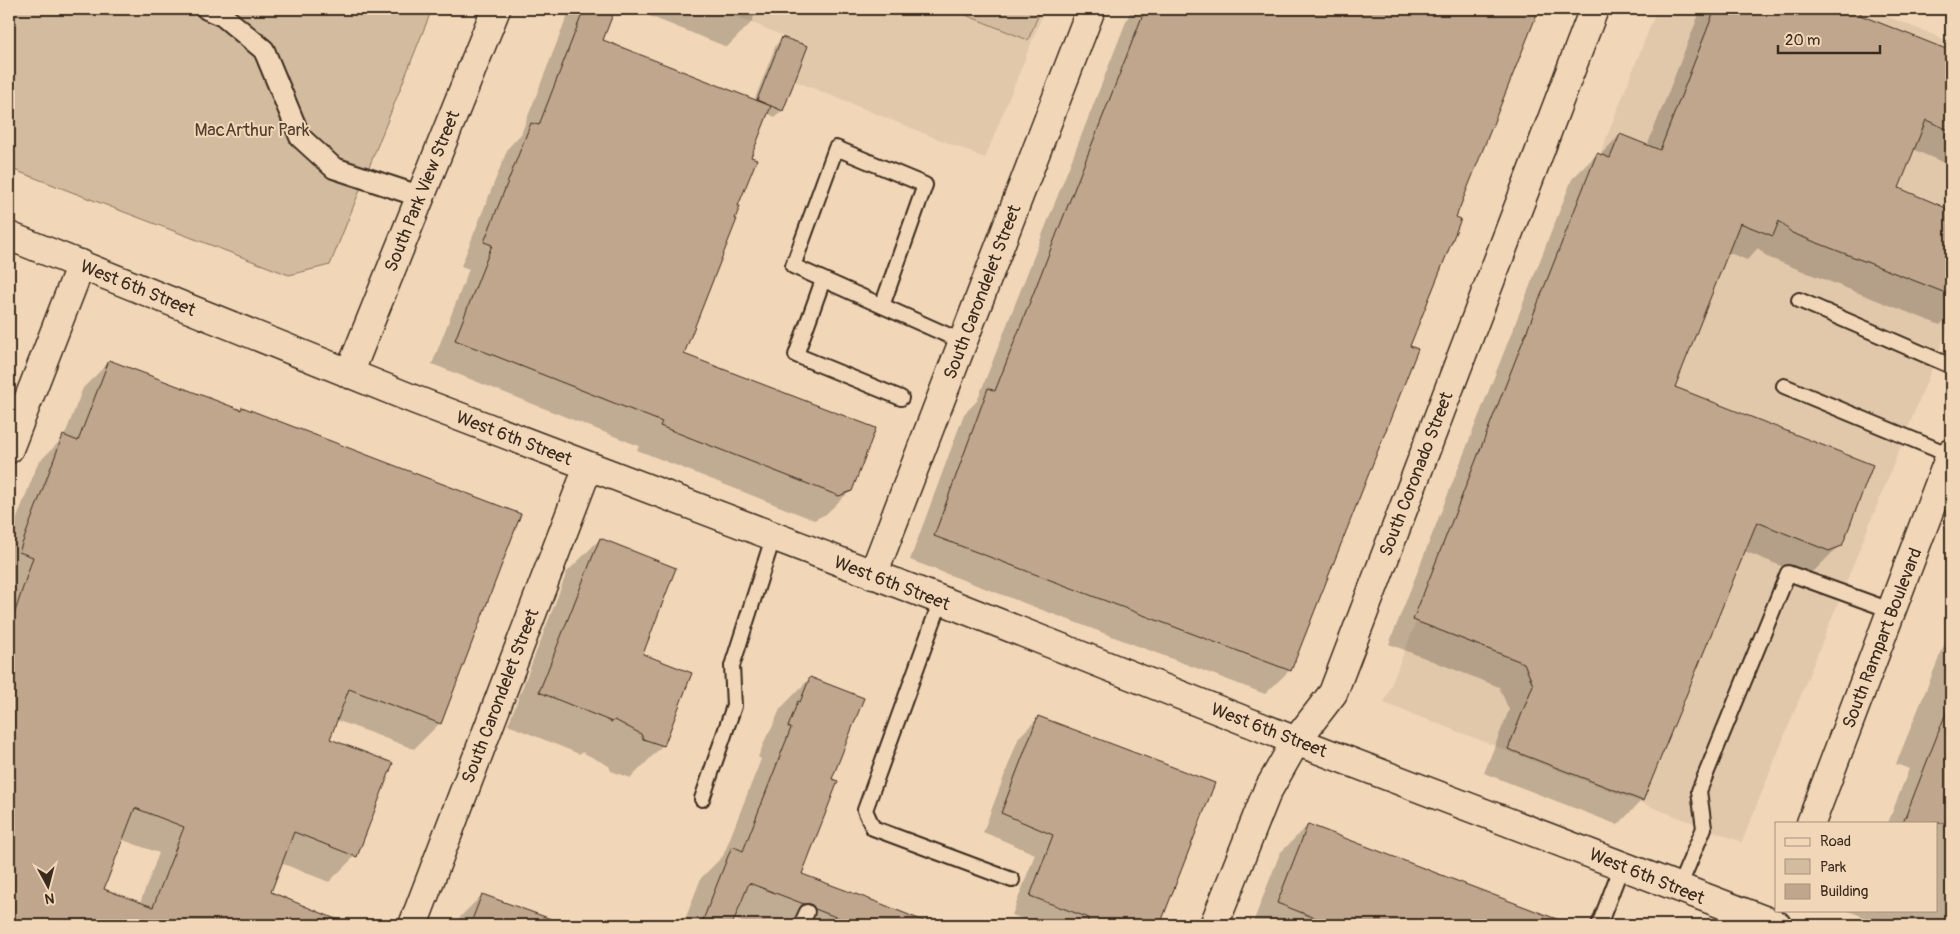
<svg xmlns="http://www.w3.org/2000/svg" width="1960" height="934" font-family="Pangolin,sans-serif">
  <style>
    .built { fill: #e2c8ab }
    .green { fill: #d3bb9f; stroke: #87725e }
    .shadow { fill: #0003; fill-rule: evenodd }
    .building { fill: #bfa68d; stroke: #3b2a1e; fill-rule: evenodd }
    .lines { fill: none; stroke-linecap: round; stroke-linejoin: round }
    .service-casing { stroke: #3b2a1e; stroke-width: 18 }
    .pedestrian-casing { stroke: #3b2a1e; stroke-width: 24 }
    .minor-casing { stroke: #3b2a1e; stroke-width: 31 }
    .tertiary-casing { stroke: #3b2a1e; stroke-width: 31 }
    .secondary-casing { stroke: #3b2a1e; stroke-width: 31 }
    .service { stroke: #f1d7b8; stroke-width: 14 }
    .pedestrian { stroke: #f1d7b8; stroke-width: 20 }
    .minor { stroke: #f1d7b8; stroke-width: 28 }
    .tertiary { stroke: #f1d7b8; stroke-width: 28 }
    .secondary { stroke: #f1d7b8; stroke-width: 28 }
    .labels { text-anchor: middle; stroke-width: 4; stroke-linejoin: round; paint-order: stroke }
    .park-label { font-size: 18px; fill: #524031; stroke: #f1d7b8 }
    .street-label { font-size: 18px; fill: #3b2a1e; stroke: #f1d7b8 }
  </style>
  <rect width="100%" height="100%" fill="#f1d7b8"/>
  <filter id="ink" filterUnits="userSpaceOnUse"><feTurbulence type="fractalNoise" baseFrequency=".02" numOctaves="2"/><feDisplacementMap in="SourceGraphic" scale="10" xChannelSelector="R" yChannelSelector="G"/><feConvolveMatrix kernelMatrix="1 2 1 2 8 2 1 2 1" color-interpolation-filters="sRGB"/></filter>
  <g filter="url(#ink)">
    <g class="built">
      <polygon points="717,9 1045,9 985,158 795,81 808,46"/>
      <polygon points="1657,9 1869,9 1951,42 1951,321 1742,842 1384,703"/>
    </g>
    <g class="green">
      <polygon points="9,9 432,9 330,265 289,275 9,168"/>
      <polygon points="951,9 1041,9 1028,40"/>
    </g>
    <g class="shadow">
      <polygon points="570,9 614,9 601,41 754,101 776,45 782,38 807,47 782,111 775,117 767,113 750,157 682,354 851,490 826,514 814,520 637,450 639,446 432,364 469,269 461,266 508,148 521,134"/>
      <polygon points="632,9 757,9 752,22 727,47"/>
      <polygon points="1131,9 1538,9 1455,217 1290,670 1265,694 910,560 964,414 977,401"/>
      <polygon points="1701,9 1862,9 1859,15 1948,51 1951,47 1951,166 1912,149 1897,189 1951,211 1951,314 1940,325 1767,257 1758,248 1747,260 1727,252 1674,388 1840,545 1815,570 1803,575 1744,551 1642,800 1618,825 1484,773 1509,710 1499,687 1389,644 1572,179 1597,154 1600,155 1620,135 1647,146"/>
      <path d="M109 362 440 723 414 749 336 720 328 740 355 856 329 882 281 863 270 893 327 921 326 925H9V539L38 463 64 437 83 388ZM123 840 159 853 140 903 102 890Z"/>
      <polygon points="600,539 663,745 631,778 611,771 609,766 582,752 579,754 508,725 567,572"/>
      <polygon points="1951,628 1951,925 1884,925 1846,910 1936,910 1936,823 1888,823 1909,769 1896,764"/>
      <polygon points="810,678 830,780 801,874 912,918 909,925 750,925 733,919 730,925 683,925 701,878 723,856 761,759 758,757 768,733 772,728 780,709"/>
      <polygon points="1038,718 1214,783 1159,925 1039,925 1012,915 1035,854 983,832 1019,737"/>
      <polygon points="1308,825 1547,917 1544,925 1252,925 1280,853"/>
      <polygon points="482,895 563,925 452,925"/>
    </g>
    <g class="building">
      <polygon points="584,9 615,9 603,40 771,106 751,157 757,159 738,206 740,206 735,219 737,219 684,354 876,428 852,491 839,496 660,426 662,422 455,340 492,245 484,242 531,123 539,125"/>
      <polygon points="1145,9 1539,9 1456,217 1461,219 1410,346 1418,349 1291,671 934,536 988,388 995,391"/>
      <polygon points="1715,9 1863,9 1860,15 1951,51 1951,131 1926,120 1899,188 1951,210 1951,295 1792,233 1779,221 1773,236 1740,223 1675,387 1873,465 1842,546 1829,551 1757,522 1643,801 1508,749 1533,685 1524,663 1413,620 1597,153 1610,158 1620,134 1660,150"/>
      <polygon points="782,37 808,46 783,111 757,100"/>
      <path d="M109 360 241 410 242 407 521 514 441 724 349 689 330 739 393 763 357 857 294 832 271 892 350 925H9V630L33 557 19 552 63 435 78 441ZM135 808 184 827 153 907 104 889Z"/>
      <polygon points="600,538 676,568 643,654 692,673 664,746 643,739 641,734 615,720 612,722 539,692"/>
      <polygon points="810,677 864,698 832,779 838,781 802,874 877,902 931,924 931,925 838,925 841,919 815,909 811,904 804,904 749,883 732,925 701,925 732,846 743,851 791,728 788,727 798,701 800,702"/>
      <polygon points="1949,705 1951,705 1951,823 1903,823"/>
      <polygon points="1038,716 1215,783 1160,925 1086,925 1089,918 1030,896 1053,835 1001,813"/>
      <polygon points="1308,824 1567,923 1566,925 1333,925 1277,903"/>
      <polygon points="482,894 562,923 562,925 470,925"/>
    </g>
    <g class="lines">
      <g class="service-casing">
        <g id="service">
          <polyline points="823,280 796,355 901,398"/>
          <polyline points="1799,300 1951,366"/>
          <path d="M882 306 925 185 836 148 793 266C850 292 907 317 963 342"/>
          <polyline points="1784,386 1950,455"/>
          <polyline points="941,600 865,810 873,828 1012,880"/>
          <polyline points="702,799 734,706 732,666 773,538"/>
          <polyline points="1679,887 1704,828 1699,791 1788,573 1893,611"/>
          <polyline points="801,925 807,912"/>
          <polyline points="1599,925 1622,865"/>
        </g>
      </g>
      <g class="pedestrian-casing">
        <polyline id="pedestrian" points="207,9 223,16 264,50 300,137 334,168 419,196"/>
      </g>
      <g class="minor-casing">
        <g id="minor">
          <polyline points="349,374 496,9"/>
          <polyline points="9,449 81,264"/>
          <polyline points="873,575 1091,9"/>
          <polyline points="413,925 588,467"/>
          <polyline points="1214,925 1267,792 1296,741 1333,693 1594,9"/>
        </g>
      </g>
      <g class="tertiary-casing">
        <polyline id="tertiary" points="1811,823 1951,453"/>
      </g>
      <g class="secondary-casing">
        <polyline id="secondary" points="9,236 413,399 941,600 1296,741 1777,925"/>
      </g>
      <use href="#service" class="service"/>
      <use href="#pedestrian" class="pedestrian"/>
      <use href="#minor" class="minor"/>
      <use href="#tertiary" class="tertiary"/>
      <use href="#secondary" class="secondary"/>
    </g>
  </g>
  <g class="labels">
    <g class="park-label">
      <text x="252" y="136">MacArthur Park</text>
    </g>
    <g class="street-label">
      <text transform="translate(422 191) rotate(-68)" y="6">South Park View Street</text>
      <text transform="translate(138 288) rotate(22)" y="6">West 6th Street</text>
      <text transform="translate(982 292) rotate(-69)" y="6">South Carondelet Street</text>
      <text transform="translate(514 438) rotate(21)" y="6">West 6th Street</text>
      <text transform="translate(1416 474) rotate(-69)" y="6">South Coronado Street</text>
      <text transform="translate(892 583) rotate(21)" y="6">West 6th Street</text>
      <text transform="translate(1882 638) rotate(-69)" y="6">South Rampart Boulevard</text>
      <text transform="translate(500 696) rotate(-69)" y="6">South Carondelet Street</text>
      <text transform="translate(1269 730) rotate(21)" y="6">West 6th Street</text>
      <text transform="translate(1647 876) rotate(22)" y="6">West 6th Street</text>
    </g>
  </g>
  <rect width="1960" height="934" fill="none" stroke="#f1d7b8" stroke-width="30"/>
  <rect x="15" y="15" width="1930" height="904" fill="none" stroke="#3b2a1e" stroke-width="2" filter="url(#ink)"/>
  <rect x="1775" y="822" width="162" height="90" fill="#f1d7b8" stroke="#a8927a"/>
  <rect x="1785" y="838" width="25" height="8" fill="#f1d7b8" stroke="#a8927a"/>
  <text x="1820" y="846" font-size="15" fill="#3b2a1e">Road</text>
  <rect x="1785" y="859" width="25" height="15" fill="#d3bb9f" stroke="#a8927a"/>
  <text x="1820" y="872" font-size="15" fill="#3b2a1e">Park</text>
  <rect x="1785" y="884" width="25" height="15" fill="#bfa68d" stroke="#a8927a"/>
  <text x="1820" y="896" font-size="15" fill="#3b2a1e">Building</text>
  <g transform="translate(48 886) rotate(173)" stroke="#f1d7b8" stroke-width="4" paint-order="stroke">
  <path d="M0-4L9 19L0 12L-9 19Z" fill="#3b2a1e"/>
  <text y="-8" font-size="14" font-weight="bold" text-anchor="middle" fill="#3b2a1e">N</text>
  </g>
  <path d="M1778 45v8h102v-8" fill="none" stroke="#3b2a1e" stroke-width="2.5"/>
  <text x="1785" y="45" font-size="15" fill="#3b2a1e" stroke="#f1d7b8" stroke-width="4" paint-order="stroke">20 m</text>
</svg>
